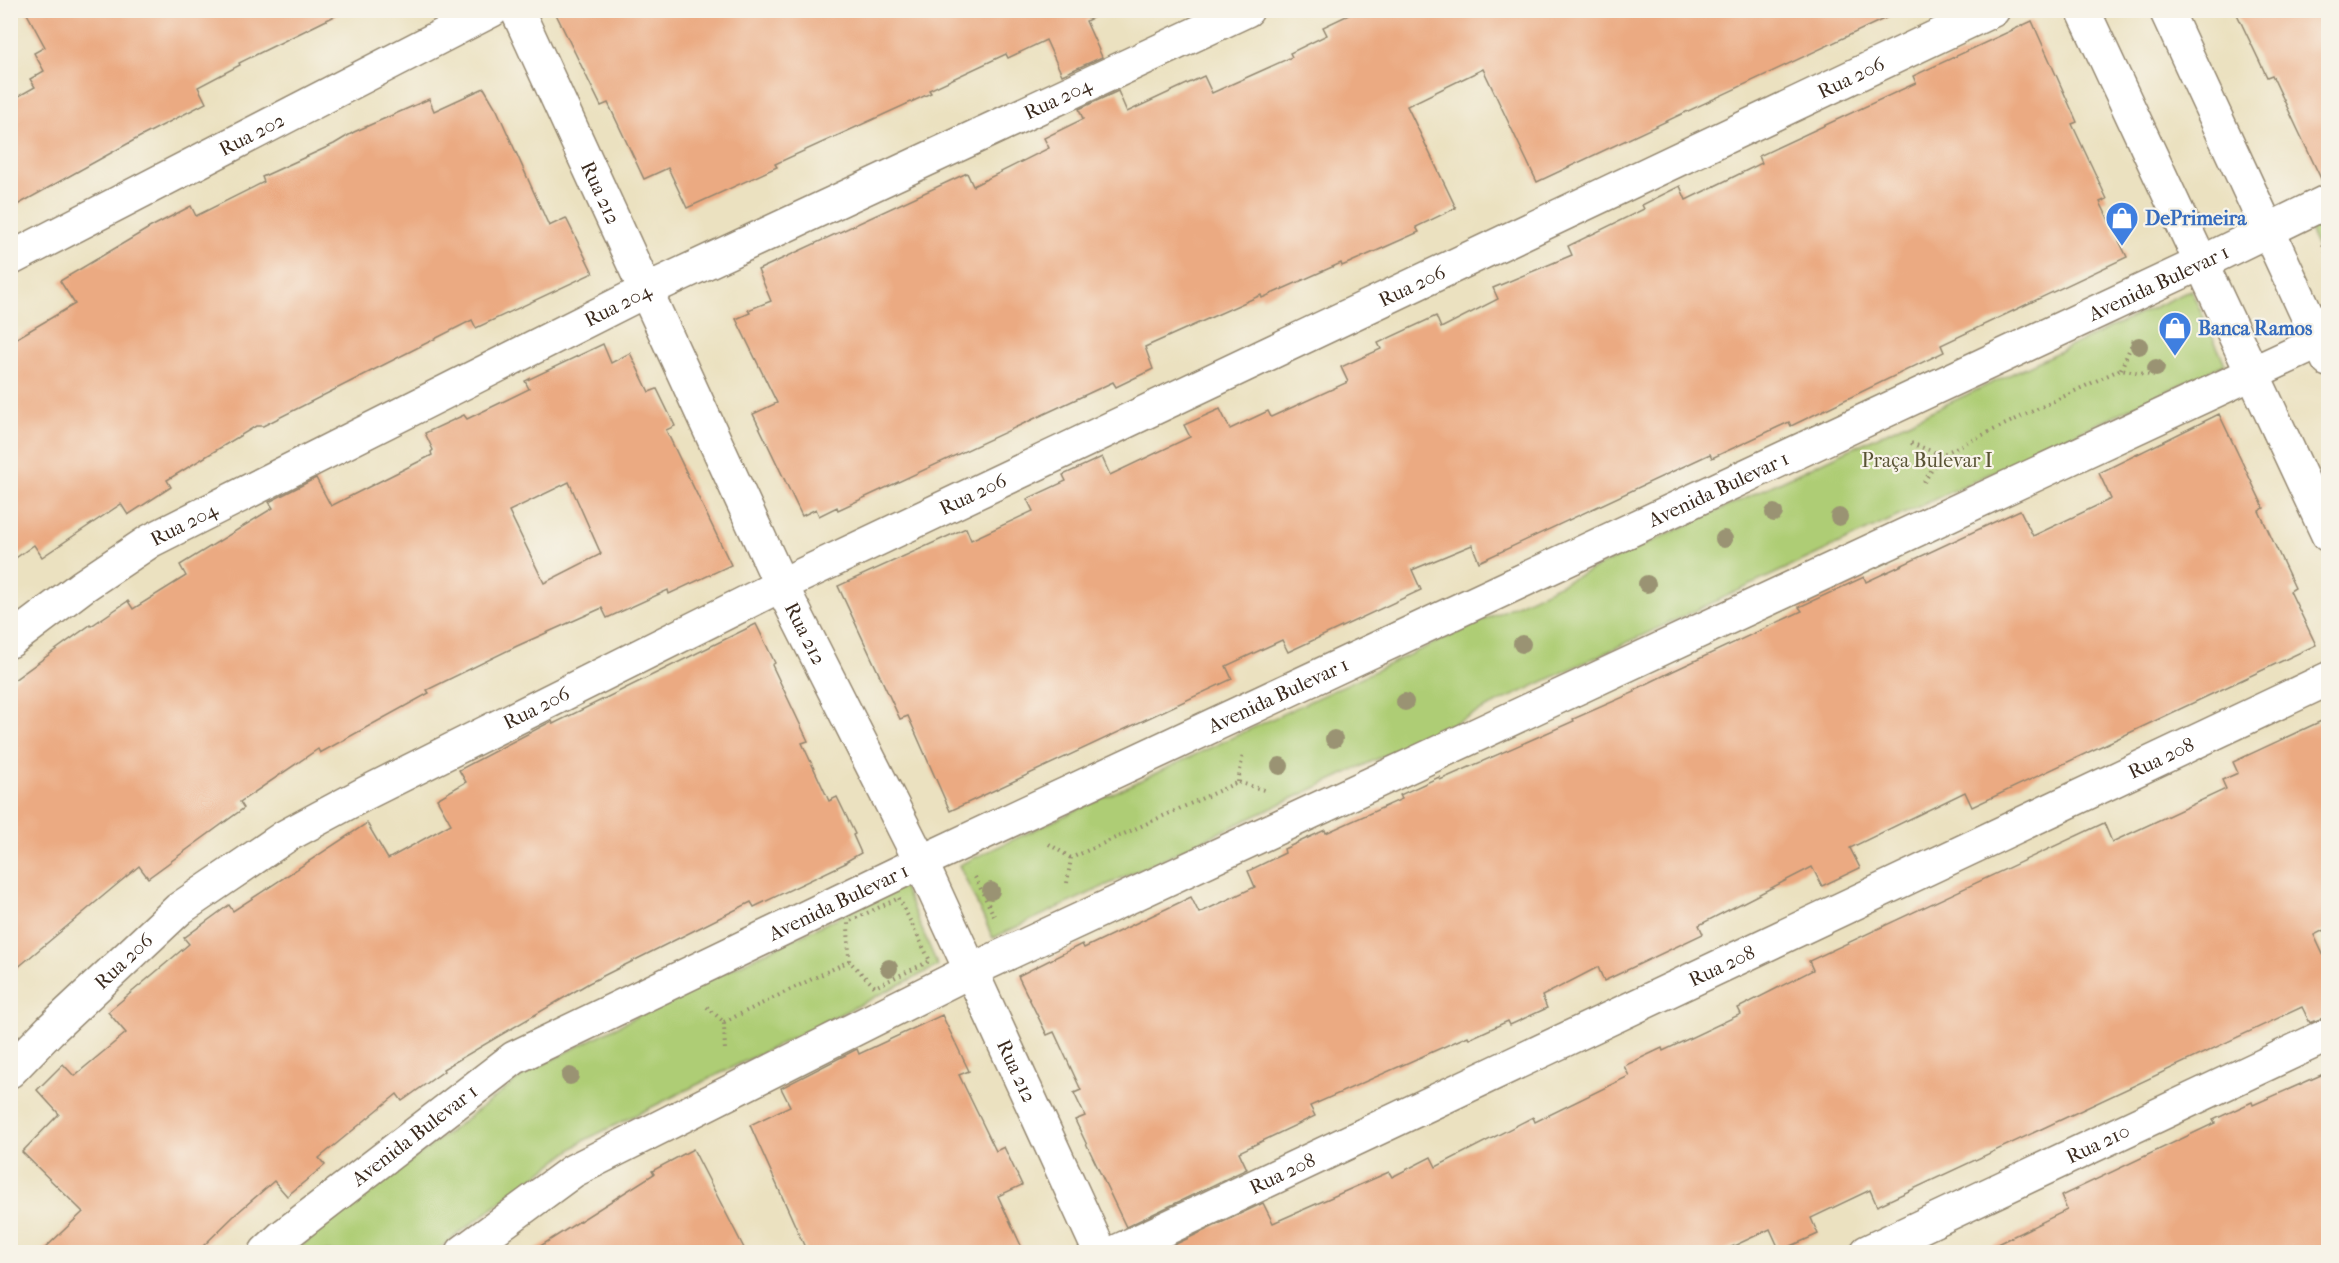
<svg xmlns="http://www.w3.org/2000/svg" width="2339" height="1263" font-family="'IM FELL French Canon',serif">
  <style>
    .green { fill: #aecd74; stroke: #747c49; stroke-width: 1.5 }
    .building { fill: #ebaa82; fill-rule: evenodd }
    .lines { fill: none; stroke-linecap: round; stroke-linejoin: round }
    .minor-casing { stroke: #93866f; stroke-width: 36 }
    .tertiary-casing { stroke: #93866f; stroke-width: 36 }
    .secondary-casing { stroke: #93866f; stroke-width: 36 }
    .path { stroke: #93866f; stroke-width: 4; stroke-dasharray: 1.5 4.5; stroke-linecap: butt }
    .minor { stroke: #fff; stroke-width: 33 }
    .tertiary { stroke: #fff; stroke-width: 33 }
    .secondary { stroke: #fff; stroke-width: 33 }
    .tree { fill: #9a9373 }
    .labels { text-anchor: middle; stroke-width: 4.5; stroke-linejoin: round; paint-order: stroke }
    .street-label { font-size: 20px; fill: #3b2a1e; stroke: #f7f3e8 }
    .shop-label { font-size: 20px; font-weight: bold; fill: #366cbe; stroke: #f7f3e8; text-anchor: start }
    .park-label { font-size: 20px; fill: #585334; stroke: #f7f3e8 }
  </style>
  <rect width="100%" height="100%" fill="#f7f3e8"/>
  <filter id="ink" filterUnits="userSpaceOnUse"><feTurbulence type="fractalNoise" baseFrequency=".0167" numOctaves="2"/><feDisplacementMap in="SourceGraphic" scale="12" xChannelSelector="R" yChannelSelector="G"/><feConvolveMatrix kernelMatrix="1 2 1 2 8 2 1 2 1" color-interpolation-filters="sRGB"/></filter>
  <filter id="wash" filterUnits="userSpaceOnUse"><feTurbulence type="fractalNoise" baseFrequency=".008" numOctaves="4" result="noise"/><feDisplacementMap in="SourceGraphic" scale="24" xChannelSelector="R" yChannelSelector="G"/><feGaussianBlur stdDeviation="1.35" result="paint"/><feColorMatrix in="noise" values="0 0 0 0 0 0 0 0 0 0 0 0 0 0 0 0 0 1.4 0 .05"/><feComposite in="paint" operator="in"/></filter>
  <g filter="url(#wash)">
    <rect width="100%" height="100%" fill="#ebe1c0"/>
    <g class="green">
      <polygon points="2328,221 2328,271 2309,230"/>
      <polygon points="2191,290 2225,364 993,938 959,865"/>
      <polygon points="903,886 938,966 583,1141 434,1252 295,1252 316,1233 528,1072 698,985"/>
    </g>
    <g id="blocks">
      <g class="building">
        <polygon points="25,10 347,10 239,63 240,65 198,87 206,103 138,138 10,209 10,101 35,87 30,79 44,71 34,53 45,47"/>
        <polygon points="554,10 1108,10 1086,21 1102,57 1062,75 1046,40 1008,58 1006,54 929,90 931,93 775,164 777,167 687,208 668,168 644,179 608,103 601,106"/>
        <polygon points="1359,10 1903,10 1537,182 1483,69 1407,106 1456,208 1416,227 1419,232 1383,248 1342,266 1341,263 1262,298 1261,295 1145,347 1153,369 1116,387 1113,382 838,510 837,507 819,516 816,509 802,516 753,414 777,403 736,319 750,313 748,310 771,301 758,270 967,173 973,186 1049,148 1044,138 1083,119 1079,109 1118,91 1127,112 1204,76 1212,93 1292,57 1290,53 1327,35 1323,27"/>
        <polygon points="2235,10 2328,10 2328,182 2323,183 2272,75 2267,77"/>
        <polygon points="2032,21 2077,122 2072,124 2107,199 2100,202 2127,257 1941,345 1944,352 1791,426 1789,422 1712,458 1710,454 1479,562 1472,545 1412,570 1421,590 1288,652 1282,640 1226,666 1232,679 950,811 908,716 900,719 838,586 966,528 971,540 1033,511 1027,499 1066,481 1063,475 1102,457 1110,475 1190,437 1184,425 1220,409 1230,429 1268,411 1271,417 1348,382 1341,367 1381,349 1378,343 1436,316 1441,328 1498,299 1493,288 1572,255 1568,246 1644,209 1642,205 1680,186 1686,200 1725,181 1762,163 1759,156 1916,83 1913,76"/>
        <polygon points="484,88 497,110 549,226 566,218 593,273 476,328 472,320 263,426 256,426 167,480 171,487 128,515 121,504 42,557 34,545 10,562 10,342 75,304 60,281 149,228 191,206 196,216 264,182 262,177 334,144 354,132 429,99 434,111"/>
        <path d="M603 344 611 363 630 353 649 392 657 389 675 426 666 430 731 565 669 594 668 590 607 618 602 608 517 646 427 690 429 693 320 753 318 749 240 802 244 808 148 878 139 866 10 974V683L90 625 91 626 128 601 133 609 186 576 180 565 273 508 269 502 316 478 331 506 432 455 431 452 433 450 425 433 464 415 467 419 529 389 525 381ZM569 482 601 554 544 583 509 511Z"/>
        <polygon points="2219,414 2264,508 2259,511 2295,588 2290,591 2316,645 1972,807 1965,792 1850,848 1860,868 1822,886 1812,867 1699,925 1703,934 1604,981 1598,967 1542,996 1547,1008 1510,1025 1508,1021 1469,1039 1468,1036 1310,1106 1315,1116 1239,1152 1247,1169 1126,1227 1075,1120 1085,1116 1074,1093 1081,1090 1054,1032 1047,1035 1018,976 1082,944 1084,948 1191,897 1199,913 1255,887 1248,871 1285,853 1284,849 1325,830 1326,833 1402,799 1400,795 1439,777 1440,780 1574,721 1573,719 1635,692 1634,690 1673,671 1802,611 1799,607 1864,577 1866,582 2020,510 2033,536 2111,499 2099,473"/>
        <polygon points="756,624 775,663 772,665 808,741 802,743 829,801 837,797 855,834 853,835 861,853 845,862 846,863 754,907 751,902 589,983 443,1069 444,1071 402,1101 397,1094 319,1158 325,1165 287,1196 274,1181 236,1214 197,1252 41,1252 83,1212 22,1152 59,1114 37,1090 63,1064 74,1076 126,1033 108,1012 189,944 184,938 229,905 233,911 367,823 388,859 451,824 437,799 466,782 459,770 552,721 553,724"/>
        <polygon points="2328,718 2328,928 2314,935 2328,965 2328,1016 2310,1023 2302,1007 1877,1206 1870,1190 1811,1218 1818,1234 1780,1251 1770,1229 1721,1252 1159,1252 1263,1203 1273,1223 1389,1172 1392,1177 1431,1157 1436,1167 1533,1117 1535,1122 1629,1076 1624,1066 1662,1048 1663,1051 1741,1014 1738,1008 1813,970 1809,961 2104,823 2112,842 2226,789 2222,780 2238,773 2233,762"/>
        <polygon points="942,1015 969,1071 959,1075 996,1151 1004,1147 1022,1185 998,1196 1024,1252 807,1252 750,1125 790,1106 781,1088 857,1049 859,1054"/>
        <polygon points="2328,1072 2328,1252 1981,1252 2067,1210 2061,1196 2215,1123 2213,1120 2252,1102 2253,1105"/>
        <polygon points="693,1149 746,1252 531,1252 654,1174 652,1171"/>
      </g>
    </g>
  </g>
  <g filter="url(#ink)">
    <use href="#blocks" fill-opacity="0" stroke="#93866f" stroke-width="1.5"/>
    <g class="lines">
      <g class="minor-casing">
        <g id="minor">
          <path id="s1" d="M517 10 781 585 921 862 1100 1252"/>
          <path id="s2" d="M10 259 492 10"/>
          <path id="s3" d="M10 641 83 586 150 541 647 290 1247 10"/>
          <path id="s4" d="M10 1071 50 1030 179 909 286 836 366 793 781 585 1993 10"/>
          <path id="s5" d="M1116 1252 2328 679"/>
          <path id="s6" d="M1867 1252 2328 1035"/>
        </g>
      </g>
      <g class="tertiary-casing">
        <g id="tertiary">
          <path id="s7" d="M266 1252 282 1237 514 1058 921 862 2201 263 2328 201"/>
          <polyline points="463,1252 573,1171 972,970 2328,338"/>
        </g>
      </g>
      <g class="secondary-casing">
        <g id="secondary">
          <polyline points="2083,10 2328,535"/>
          <polyline points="2166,10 2328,360"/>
        </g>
      </g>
      <g class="path">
        <polyline points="2323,245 2328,258"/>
        <polyline points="2121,369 2135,337"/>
        <polyline points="1911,443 1941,455"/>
        <polyline points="1924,482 1941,455 2121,369 2154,376"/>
        <polyline points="1238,782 1243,754"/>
        <polyline points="1049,844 1071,858"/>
        <polyline points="975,877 994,916"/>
        <polyline points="1067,883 1071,858 1238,782 1264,790"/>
        <polygon points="899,898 930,961 875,987 849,961 848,922"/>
        <polyline points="707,1007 724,1022 725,1052"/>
        <polyline points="724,1022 849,961"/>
      </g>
      <use href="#minor" class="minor"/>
      <use href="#tertiary" class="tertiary"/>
      <use href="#secondary" class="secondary"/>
    </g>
    <g class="tree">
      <circle cx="2139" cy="346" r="9"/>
      <circle cx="2156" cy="368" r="9"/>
      <circle cx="1774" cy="513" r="9"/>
      <circle cx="1839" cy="517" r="9"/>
      <circle cx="1724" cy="539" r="9"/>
      <circle cx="1647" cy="584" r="9"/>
      <circle cx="1522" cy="644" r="9"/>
      <circle cx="1405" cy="702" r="9"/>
      <circle cx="1334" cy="739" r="9"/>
      <circle cx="1280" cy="766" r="9"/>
      <circle cx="991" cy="891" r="9"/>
      <circle cx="889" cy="968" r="9"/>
      <circle cx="570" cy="1076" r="9"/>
    </g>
  </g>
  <defs>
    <g id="shop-pin" transform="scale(1.725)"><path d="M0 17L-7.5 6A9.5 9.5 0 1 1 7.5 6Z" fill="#3f7fe0" stroke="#f7f3e8"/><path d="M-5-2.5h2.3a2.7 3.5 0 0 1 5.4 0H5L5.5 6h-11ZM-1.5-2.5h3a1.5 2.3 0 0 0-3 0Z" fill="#fff"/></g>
  </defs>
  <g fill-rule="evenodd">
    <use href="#shop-pin" x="2122" y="218"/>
    <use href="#shop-pin" x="2175" y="328"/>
  </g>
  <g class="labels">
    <g class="street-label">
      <text dy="7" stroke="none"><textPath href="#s4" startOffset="2103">Rua 206</textPath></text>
      <text dy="7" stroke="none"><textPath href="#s3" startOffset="1182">Rua 204</textPath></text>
      <text dy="7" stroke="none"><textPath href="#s2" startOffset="272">Rua 202</textPath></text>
      <text dy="7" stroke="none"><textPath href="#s1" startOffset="201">Rua 212</textPath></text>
      <text dy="7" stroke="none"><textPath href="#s7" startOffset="2133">Avenida Bulevar 1</textPath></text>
      <text dy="7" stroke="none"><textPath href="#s4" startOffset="1617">Rua 206</textPath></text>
      <text dy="7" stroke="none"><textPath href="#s3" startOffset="696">Rua 204</textPath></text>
      <text dy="7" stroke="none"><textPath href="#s7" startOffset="1647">Avenida Bulevar 1</textPath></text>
      <text dy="7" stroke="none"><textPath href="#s4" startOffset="1131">Rua 206</textPath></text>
      <text dy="7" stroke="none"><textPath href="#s3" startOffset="210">Rua 204</textPath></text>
      <text dy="7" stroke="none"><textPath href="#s1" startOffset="687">Rua 212</textPath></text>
      <text dy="7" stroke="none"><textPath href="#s7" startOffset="1161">Avenida Bulevar 1</textPath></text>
      <text dy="7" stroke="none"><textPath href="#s4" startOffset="645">Rua 206</textPath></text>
      <text dy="7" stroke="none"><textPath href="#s5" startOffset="1156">Rua 208</textPath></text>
      <text dy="7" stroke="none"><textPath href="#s7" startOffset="675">Avenida Bulevar 1</textPath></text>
      <text dy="7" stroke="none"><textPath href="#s4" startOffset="158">Rua 206</textPath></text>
      <text dy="7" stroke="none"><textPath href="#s5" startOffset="670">Rua 208</textPath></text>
      <text dy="7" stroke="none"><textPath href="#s1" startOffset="1173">Rua 212</textPath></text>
      <text dy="7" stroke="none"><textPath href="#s7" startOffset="189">Avenida Bulevar 1</textPath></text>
      <text dy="7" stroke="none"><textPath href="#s6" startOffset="255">Rua 210</textPath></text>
      <text dy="7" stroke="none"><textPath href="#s5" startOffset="184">Rua 208</textPath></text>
    </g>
    <g class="shop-label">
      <text x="2145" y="225">DePrimeira</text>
      <text x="2198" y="335">Banca Ramos</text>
    </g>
    <g class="park-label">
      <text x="1927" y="467">Praça Bulevar I</text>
    </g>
  </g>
  <rect width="2339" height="1263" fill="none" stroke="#f7f3e8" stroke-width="36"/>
</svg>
